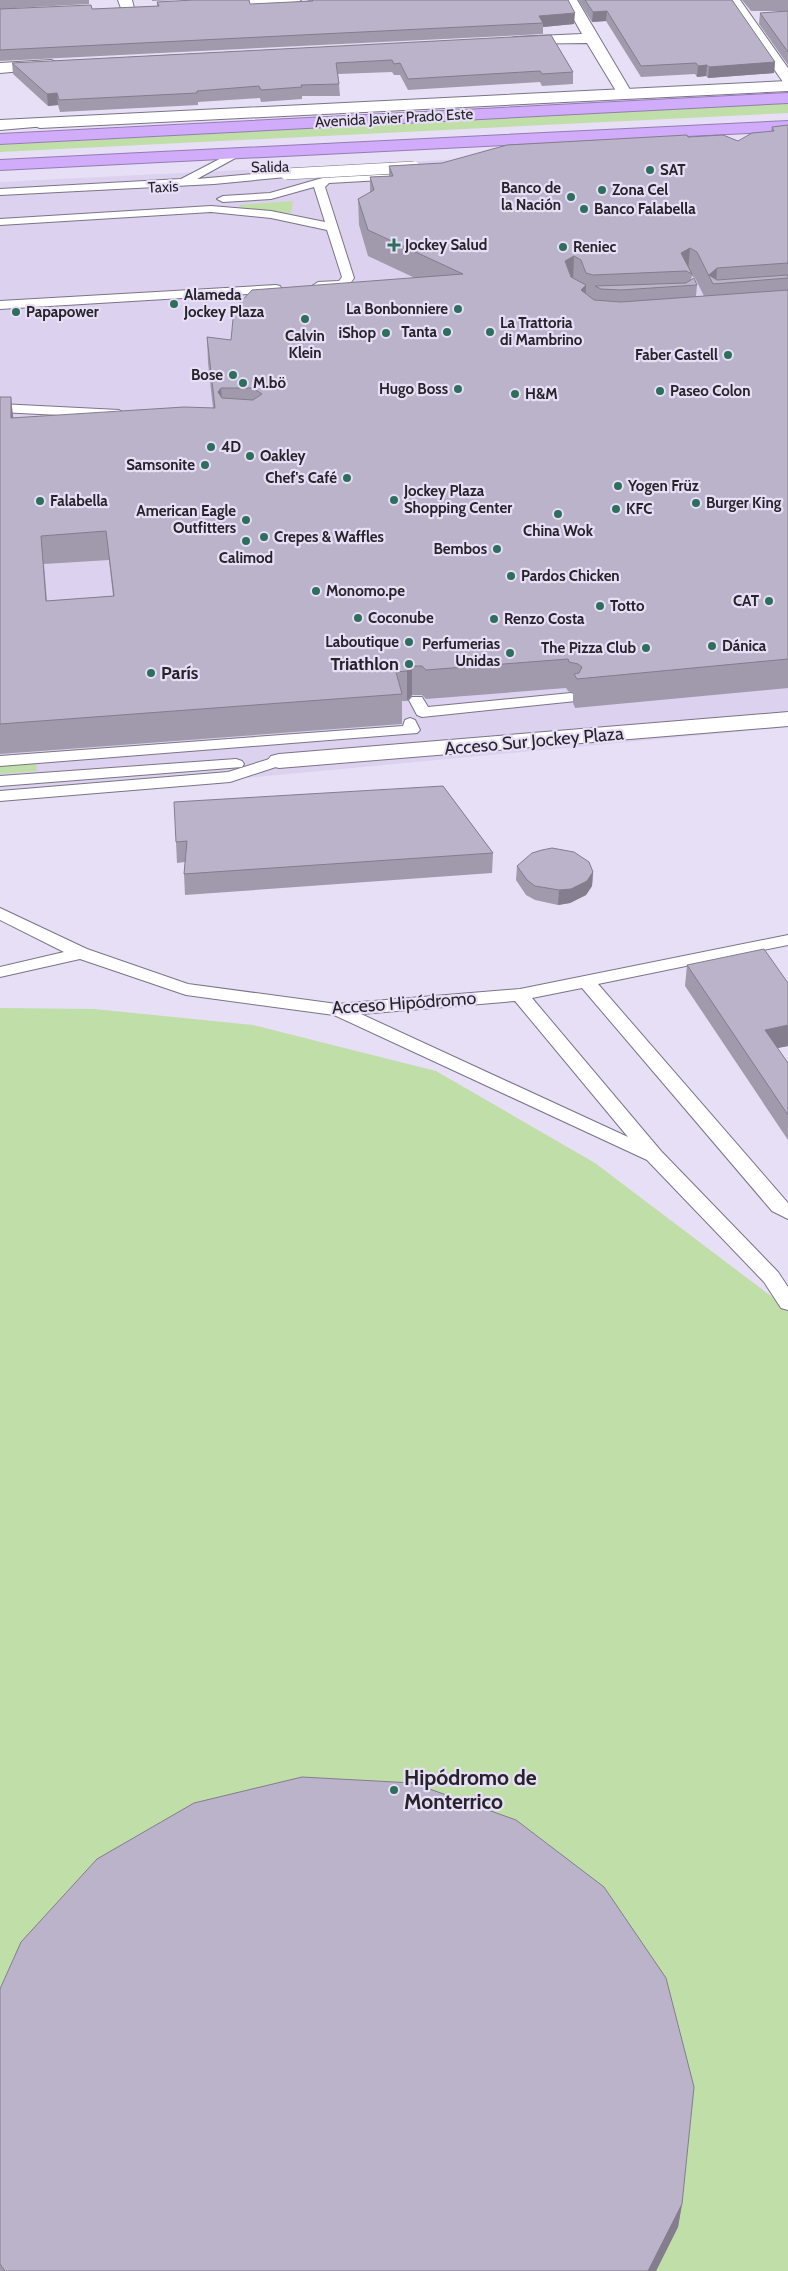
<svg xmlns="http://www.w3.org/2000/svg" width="788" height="2271" font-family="Cabin,sans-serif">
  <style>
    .built { fill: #dcd1ee }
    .green { fill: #c0dea7 }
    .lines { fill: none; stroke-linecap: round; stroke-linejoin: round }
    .lane-casing { stroke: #7b7387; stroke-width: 2 }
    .street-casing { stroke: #7b7387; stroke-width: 2 }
    .secondary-casing { stroke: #7b7387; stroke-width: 2 }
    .highway-casing { stroke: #947cb2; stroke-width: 2 }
    .lane { fill: #fff; fill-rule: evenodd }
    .street { fill: #fff; fill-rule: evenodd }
    .secondary { fill: #fff; fill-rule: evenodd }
    .highway { fill: #d0acfa; fill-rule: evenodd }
    .lane-bridge-casing { stroke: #7b7387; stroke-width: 12; stroke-linecap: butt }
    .lane-bridge { stroke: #fff; stroke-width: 11 }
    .wall { fill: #a19aad; fill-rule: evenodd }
    .shaded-wall { fill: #837d8d }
    .building { fill: #bbb3c9; stroke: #837d8d; fill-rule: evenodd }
    .poi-dot { fill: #2d6e5c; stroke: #e7dff5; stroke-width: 2 }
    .labels { text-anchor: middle; stroke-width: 4.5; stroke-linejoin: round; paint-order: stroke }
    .far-street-label { font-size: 15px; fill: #26232b; stroke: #e7dff5 }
    .far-poi-label { font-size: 15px; font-weight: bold; fill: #26232b; stroke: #e7dff5; text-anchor: start }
    .poi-label { font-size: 18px; font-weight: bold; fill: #26232b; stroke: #e7dff5; text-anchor: end }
    .street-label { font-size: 18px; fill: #26232b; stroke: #e7dff5 }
    .near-poi-label { font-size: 21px; font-weight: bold; fill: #26232b; stroke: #e7dff5; text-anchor: start }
  </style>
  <rect width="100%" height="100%" fill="#e7dff5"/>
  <polygon class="built" points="788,143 788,727 0,801 0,182"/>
  <g class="green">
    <polygon points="788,102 788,113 0,152 0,145"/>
    <polygon points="293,201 291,213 243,208 238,205"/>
    <polygon points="36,761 37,771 0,774 0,764"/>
    <polygon points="0,1008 94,1009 253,1025 436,1071 595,1163 788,1309 788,2271 0,2271"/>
  </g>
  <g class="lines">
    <g class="lane-casing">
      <g id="lane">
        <polygon points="235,151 239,152 240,154 239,156 197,179 286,171 292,174 286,177 214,184 0,195 0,189 181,179"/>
        <path d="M395 174 399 175 401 177 399 179 329 183 325 187 354 278C352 281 349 285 345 287 337 290 318 291 312 286L318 282 339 281 342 277 327 230 271 218 211 212 0 225V219L211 206 271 211 325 222 314 187 271 199 223 202 217 199 223 196 270 193 326 177Z"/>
        <polygon points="276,285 280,286 282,289 280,292 0,309 0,301"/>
        <polygon points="0,404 119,410 126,414 119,418 0,412"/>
        <polygon points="571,693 576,695 579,698 576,701 422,717 417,715 409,700 412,697 422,697 428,707"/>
        <polygon points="410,718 415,720 420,730 417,733 0,766 0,756 403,726 405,720"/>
        <polygon points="279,756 285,758 287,761 285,764 230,782 0,801 0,791 228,772"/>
        <polygon points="236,759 242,761 244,764 242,767 0,786 0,776"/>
        <path d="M0 908 87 949 188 984 337 1004 520 989 788 935V945L598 984 788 1203V1219L772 1211 582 988 532 998 661 1151 778 1272 788 1287V1310L781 1308 764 1282 647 1160 334 1015 186 995 80 959 0 977V967L64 952 0 920ZM515 1001 628 1137 361 1014Z"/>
      </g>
    </g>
    <g class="street-casing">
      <g id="street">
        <polygon points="118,0 132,0 134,8 132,11 122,11"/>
        <polygon points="213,0 301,0 294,4 214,8 207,4"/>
        <polygon points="563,0 577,0 632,93 629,96 619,96 587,43 511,44 509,41 511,38 516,37 582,34"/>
        <polygon points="726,0 740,0 788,68 788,84 783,82"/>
        <polygon points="51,60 56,62 59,65 56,68 0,73 0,63"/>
        <polygon points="40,118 46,120 48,123 46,126 0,130 0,120"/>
        <polygon points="788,712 788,726 279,768 271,766 267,761 271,756 279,754"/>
      </g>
    </g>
    <g class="secondary-casing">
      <polygon id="secondary" points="788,81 788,91 40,128 34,126 32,123 34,120 40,118"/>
    </g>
    <g class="highway-casing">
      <g id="highway">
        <polygon points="788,93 788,103 0,144 0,134"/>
        <polygon points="788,121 788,131 0,170 0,160"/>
      </g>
    </g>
    <use href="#lane" class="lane"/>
    <use href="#street" class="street"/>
    <use href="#secondary" class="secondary"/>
    <use href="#highway" class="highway"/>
    <g class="lane-bridge-casing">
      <polyline id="lane-bridge" points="286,174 414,167"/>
    </g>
    <use href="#lane-bridge" class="lane-bridge"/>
  </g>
  <g class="wall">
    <polygon points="0,0 89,0 89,4 15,8 92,9 157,6 157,2 250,4 308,1 307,0 568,0 574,24 543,27 543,34 0,61"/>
    <polygon points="152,0 177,0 152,1"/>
    <polygon points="578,0 732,0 775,62 774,73 708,78 706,76 697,77 695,74 641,77 606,21 592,22"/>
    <polygon points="742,0 788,0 788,11 751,11"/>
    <polygon points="788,11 788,65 759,24 760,13"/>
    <polygon points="551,35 573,72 573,84 542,86 540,82 408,90 400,75 394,75 392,72 338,74 339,84 340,96 302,96 302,99 261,102 260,98 198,102 198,105 60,112 58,105 48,106 13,74 12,63"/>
    <path d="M788 125V688L575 708 573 703V693L568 691 566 688 426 699 422 695H412L407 701H402V724L0 754V397L13 418 213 408 208 363 207 337 231 340 415 278 368 256 359 225 358 199 370 193V177L389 176V166L442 163 688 137 738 141 771 131 772 127ZM692 276 695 278 704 296H696L697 285 691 279ZM109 560 113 596 47 601 44 564Z"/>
    <polygon points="443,786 493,853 492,873 185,895 184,874 185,862 177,863 176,842"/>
    <polygon points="517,866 593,872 592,886 586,895 570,903 558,905 535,900 526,895 516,880"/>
    <polygon points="687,965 788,1046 777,1048 788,1063 788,1140 685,986"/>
    <polygon points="0,1989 682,2204 678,2227 656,2271 0,2271"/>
  </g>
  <g class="shaded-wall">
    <polygon points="607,11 606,21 592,22 593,12"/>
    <polygon points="575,13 574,24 543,27 543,23 539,16"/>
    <polygon points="775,62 774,73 708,78 709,67"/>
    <polygon points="707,65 706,76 697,77 698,66"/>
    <polygon points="57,93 58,105 48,106 47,94"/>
    <polygon points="690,248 688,272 681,253"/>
    <polygon points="574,256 573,281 565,261"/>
    <polygon points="717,268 716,284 709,275"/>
    <polygon points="586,285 585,311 581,290"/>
    <polygon points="221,388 223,415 218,392"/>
    <polygon points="11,397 14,425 11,418"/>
    <polygon points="412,666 412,695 407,701 407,671"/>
    <polygon points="593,872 592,886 586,895 570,903 558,905 559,890"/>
    <polygon points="788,1025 788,1046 763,1051 765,1030"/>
    <polygon points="682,2204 678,2227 656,2271 648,2271"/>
  </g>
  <g class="building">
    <polygon points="194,0 249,0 250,4 313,1 312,0 568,0 575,13 539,16 543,23 0,50 0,9 91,5 92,9 159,6 157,2"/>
    <polygon points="585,0 732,0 775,62 709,67 707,65 698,66 696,63 641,66 607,11 593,12"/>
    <polygon points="788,11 788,52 760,13"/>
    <polygon points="551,35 573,72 542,74 540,71 408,79 400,63 394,64 392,60 336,63 339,84 301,85 302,87 261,90 259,86 197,91 197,93 59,100 57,93 47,94 12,63"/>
    <path d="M788 125V263L717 268 709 275 717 280 788 275V278L713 284 697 252 690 248 681 253 692 274 686 271 593 275 586 273 581 260 574 256 565 261 571 277 586 285 581 290 594 300 621 302 788 290V659L577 679 574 674 579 673 582 667 578 664 569 662 568 659 426 670 422 666H412L407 671 396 672 402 694 0 724V397H11V418L184 407 215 408 207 337 231 340 234 309 252 290 463 274 368 230 358 199 374 190 370 177 393 176 389 166 442 163 507 145 687 135 688 137 723 135 738 141 752 133 774 131 772 127ZM221 388H253L262 394 253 400 222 398 218 392ZM106 531 114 596 46 601 41 536Z"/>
    <polygon points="694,278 697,285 621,290 601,289 595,286 686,283"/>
    <polygon points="443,786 493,853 184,874 187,841 176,842 174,802"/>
    <polygon points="552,848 574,852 589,862 593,872 587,881 571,889 559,890 535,886 527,880 517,866 532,853 542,850"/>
    <polygon points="764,949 788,983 788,1025 765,1030 788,1063 788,1115 687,965"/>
    <polygon points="302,1777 413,1783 516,1820 604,1887 666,1978 694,2087 682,2204 648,2271 5,2271 0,2264 0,1989 21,1942 97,1859 194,1803"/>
  </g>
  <g class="poi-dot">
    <circle cx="650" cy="170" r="5"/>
    <circle cx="602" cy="190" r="5"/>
    <circle cx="571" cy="197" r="5"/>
    <circle cx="584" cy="209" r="5"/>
    <path d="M391.5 237.5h5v5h5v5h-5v5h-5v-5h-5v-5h5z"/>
    <circle cx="563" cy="247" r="5"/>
    <circle cx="174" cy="304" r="5"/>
    <circle cx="458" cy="309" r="5"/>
    <circle cx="16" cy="312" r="5"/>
    <circle cx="305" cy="319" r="5"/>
    <circle cx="447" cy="332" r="5"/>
    <circle cx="490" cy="332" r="5"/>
    <circle cx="386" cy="333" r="5"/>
    <circle cx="728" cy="355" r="5"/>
    <circle cx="233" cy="375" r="5"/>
    <circle cx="243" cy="383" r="5"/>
    <circle cx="458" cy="389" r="5"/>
    <circle cx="660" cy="391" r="5"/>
    <circle cx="515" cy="394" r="5"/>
    <circle cx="211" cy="447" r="5"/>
    <circle cx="250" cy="456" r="5"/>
    <circle cx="205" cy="465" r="5"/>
    <circle cx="347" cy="478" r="5"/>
    <circle cx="618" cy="486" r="5"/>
    <circle cx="394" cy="500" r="5"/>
    <circle cx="40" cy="501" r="5"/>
    <circle cx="696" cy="503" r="5"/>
    <circle cx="616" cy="509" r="5"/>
    <circle cx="558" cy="514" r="5"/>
    <circle cx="246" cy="520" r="5"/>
    <circle cx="264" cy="537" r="5"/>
    <circle cx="246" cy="541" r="5"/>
    <circle cx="497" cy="549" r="5"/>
    <circle cx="511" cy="576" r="5"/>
    <circle cx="316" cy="591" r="5"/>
    <circle cx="769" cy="601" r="5"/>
    <circle cx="600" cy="606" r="5"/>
    <circle cx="358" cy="618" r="5"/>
    <circle cx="494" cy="619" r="5"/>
    <circle cx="409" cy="642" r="5"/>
    <circle cx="712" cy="646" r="5"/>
    <circle cx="646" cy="648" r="5"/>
    <circle cx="510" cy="653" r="5"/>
    <circle cx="409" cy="664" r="5"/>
    <circle cx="151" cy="673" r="5"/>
    <circle cx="394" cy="1790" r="5"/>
  </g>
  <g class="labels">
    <g class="far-street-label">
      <text transform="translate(394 118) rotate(-3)" y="5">Avenida Javier Prado Este</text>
      <text transform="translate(270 167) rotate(-1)" y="5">Salida</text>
      <text transform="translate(163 187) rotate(-3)" y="5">Taxis</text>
    </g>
    <g class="far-poi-label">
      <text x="660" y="175">SAT</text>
      <text x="561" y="193" text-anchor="end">Banco de<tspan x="561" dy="17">la Nación</tspan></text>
      <text x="612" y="195">Zona Cel</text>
      <text x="594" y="214">Banco Falabella</text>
      <text x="405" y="250">Jockey Salud</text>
      <text x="573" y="252">Reniec</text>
      <text x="184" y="300">Alameda<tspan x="184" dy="17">Jockey Plaza</tspan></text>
      <text x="448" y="314" text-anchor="end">La Bonbonniere</text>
      <text x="26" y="317">Papapower</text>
      <text x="500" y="328">La Trattoria<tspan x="500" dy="17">di Mambrino</tspan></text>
      <text x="437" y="337" text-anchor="end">Tanta</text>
      <text x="376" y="338" text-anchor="end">iShop</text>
      <text x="305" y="341" text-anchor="middle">Calvin<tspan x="305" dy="17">Klein</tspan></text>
      <text x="718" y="360" text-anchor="end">Faber Castell</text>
      <text x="223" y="380" text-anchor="end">Bose</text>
      <text x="253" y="388">M.bö</text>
      <text x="448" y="394" text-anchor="end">Hugo Boss</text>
      <text x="670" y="396">Paseo Colon</text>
      <text x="525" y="399">H&amp;M</text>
      <text x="221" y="452">4D</text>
      <text x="260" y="461">Oakley</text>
      <text x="195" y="470" text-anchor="end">Samsonite</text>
      <text x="337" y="483" text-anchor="end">Chef's Café</text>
      <text x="628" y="491">Yogen Früz</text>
      <text x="404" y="496">Jockey Plaza<tspan x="404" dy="17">Shopping Center</tspan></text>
      <text x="50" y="506">Falabella</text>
      <text x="706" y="508">Burger King</text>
      <text x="626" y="514">KFC</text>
      <text x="236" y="516" text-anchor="end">American Eagle<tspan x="236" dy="17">Outfitters</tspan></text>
      <text x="558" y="536" text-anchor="middle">China Wok</text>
      <text x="274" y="542">Crepes &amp; Waffles</text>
      <text x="487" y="554" text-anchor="end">Bembos</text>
      <text x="246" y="563" text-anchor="middle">Calimod</text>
      <text x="521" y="581">Pardos Chicken</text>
      <text x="326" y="596">Monomo.pe</text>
      <text x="759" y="606" text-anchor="end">CAT</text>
      <text x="610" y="611">Totto</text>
      <text x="368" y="623">Coconube</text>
      <text x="504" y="624">Renzo Costa</text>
      <text x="399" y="647" text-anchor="end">Laboutique</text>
      <text x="500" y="649" text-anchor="end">Perfumerias<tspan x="500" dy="17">Unidas</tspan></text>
      <text x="722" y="651">Dánica</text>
      <text x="636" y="653" text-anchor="end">The Pizza Club</text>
    </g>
    <g class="poi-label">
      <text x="399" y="670">Triathlon</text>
      <text x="161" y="679" text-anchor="start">París</text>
    </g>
    <g class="street-label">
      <text transform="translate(534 741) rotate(-5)" y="6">Acceso Sur Jockey Plaza</text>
      <text transform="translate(404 1003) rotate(-4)" y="6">Acceso Hipódromo</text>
    </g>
    <g class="near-poi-label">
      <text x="404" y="1785">Hipódromo de<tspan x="404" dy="24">Monterrico</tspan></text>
    </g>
  </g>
</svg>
